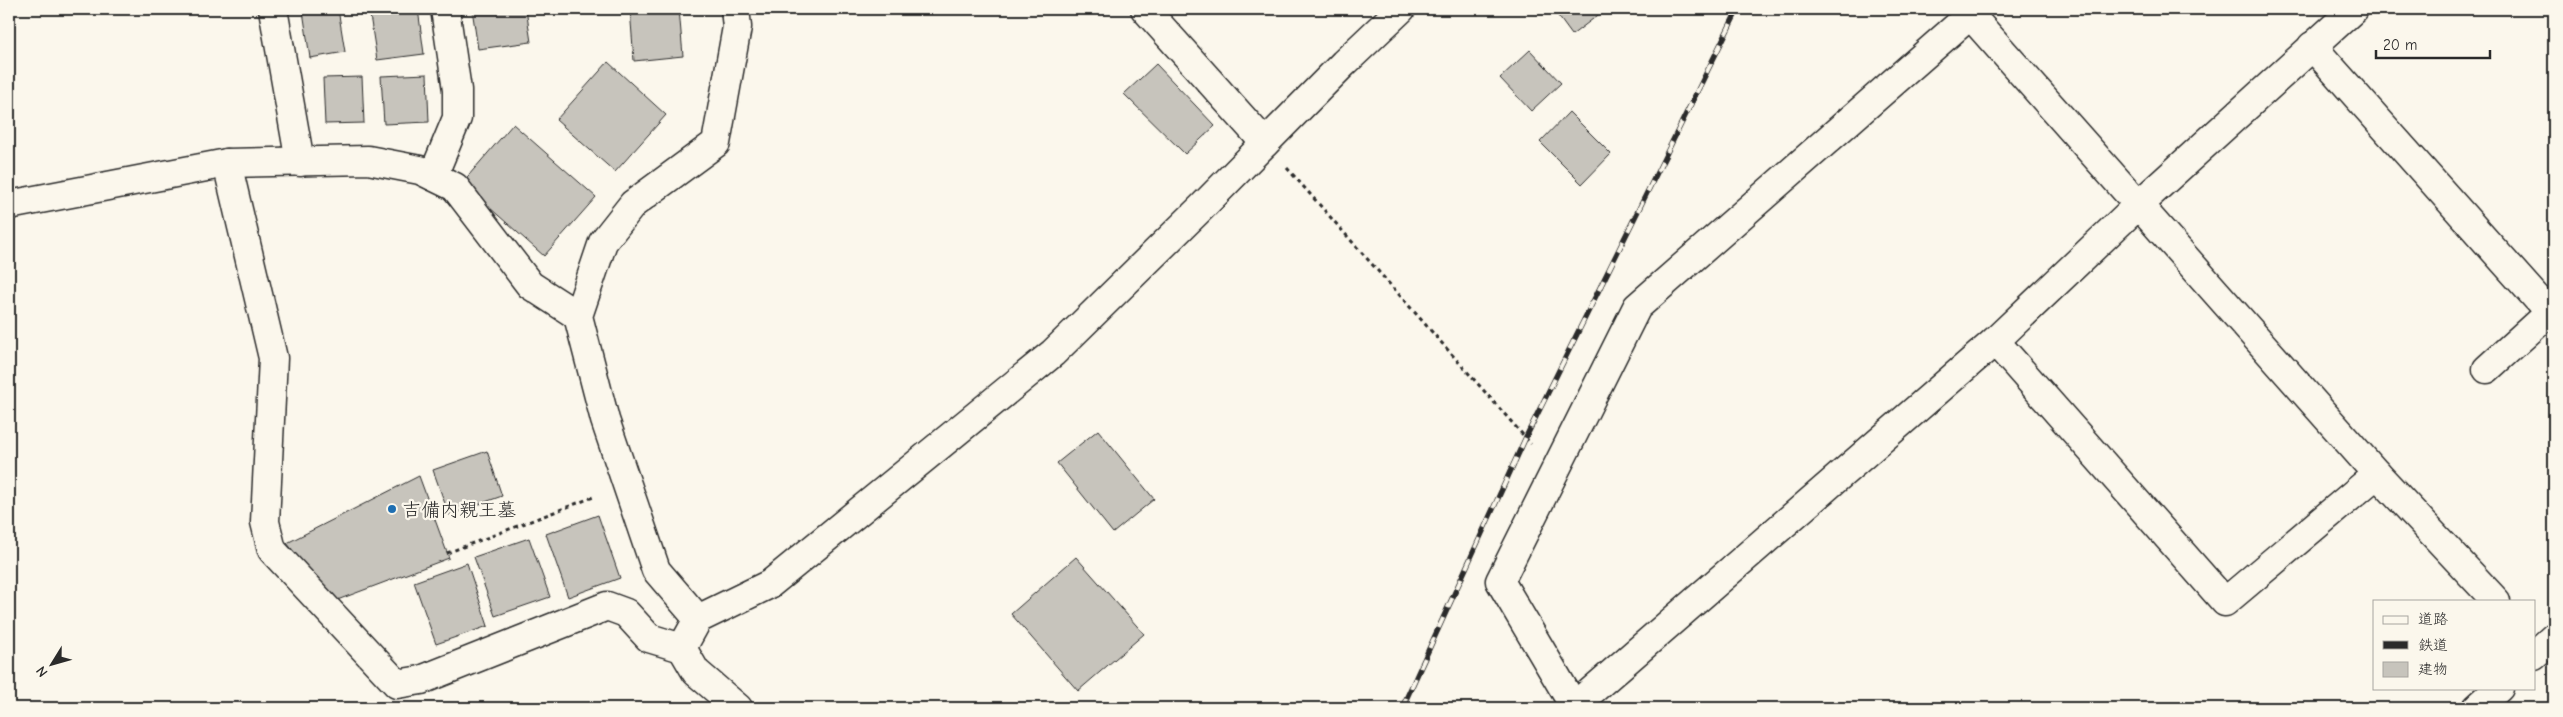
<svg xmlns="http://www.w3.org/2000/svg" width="2563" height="717" font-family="'Comic Neue','Klee One',sans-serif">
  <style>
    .building { fill: #c7c4bc; stroke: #2b2b2b }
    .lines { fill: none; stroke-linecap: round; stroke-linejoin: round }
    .street-casing { stroke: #2b2b2b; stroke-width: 31 }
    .highway-casing { stroke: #2b2b2b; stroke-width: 31 }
    .path { stroke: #2b2b2b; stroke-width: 3; stroke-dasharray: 4 4; stroke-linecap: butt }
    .street { stroke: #fbf7ec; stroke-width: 28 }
    .highway { stroke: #fbf7ec; stroke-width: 28 }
    .rail-casing { stroke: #2b2b2b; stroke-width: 5.5 }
    .rail { stroke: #fbf7ec; stroke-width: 4; stroke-dasharray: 11; stroke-linecap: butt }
    .poi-dot { fill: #1f6fb2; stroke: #fbf7ec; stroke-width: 2 }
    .labels { text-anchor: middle; stroke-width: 4.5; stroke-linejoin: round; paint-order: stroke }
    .poi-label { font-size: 19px; fill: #2b2b2b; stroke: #fbf7ec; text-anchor: start }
  </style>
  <rect width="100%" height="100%" fill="#fbf7ec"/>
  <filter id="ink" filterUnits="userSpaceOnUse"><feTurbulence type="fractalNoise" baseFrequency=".02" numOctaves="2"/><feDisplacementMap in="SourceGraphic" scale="10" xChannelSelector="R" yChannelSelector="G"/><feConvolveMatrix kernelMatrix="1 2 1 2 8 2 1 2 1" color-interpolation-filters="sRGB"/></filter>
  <g filter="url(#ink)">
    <g class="building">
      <polygon points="317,9 338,9 345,52 310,58 303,11"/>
      <polygon points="369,9 418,9 424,54 377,60"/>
      <polygon points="472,9 526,9 531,42 478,49"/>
      <polygon points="630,9 679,9 683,56 634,61"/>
      <polygon points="1553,9 1606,9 1572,35"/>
      <polygon points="1530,50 1561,83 1531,111 1500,78"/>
      <polygon points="608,62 666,115 615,172 556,120"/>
      <polygon points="1156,64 1215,126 1185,154 1124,94"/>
      <polygon points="427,74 429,122 384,124 381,76"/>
      <polygon points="362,77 364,123 325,124 323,78"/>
      <polygon points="1569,112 1611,154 1582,184 1540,142"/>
      <polygon points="513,124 596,197 544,256 462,183"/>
      <polygon points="1098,430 1154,499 1113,533 1057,463"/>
      <polygon points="487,451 502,496 449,515 433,470"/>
      <polygon points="419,476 449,558 332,602 287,543"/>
      <polygon points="598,515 620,578 568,597 546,534"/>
      <polygon points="529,538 550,597 495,616 474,557"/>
      <polygon points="1076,557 1144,634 1078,691 1011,614"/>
      <polygon points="467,563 488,626 436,644 414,582"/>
    </g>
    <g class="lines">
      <g class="street-casing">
        <g id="street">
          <polyline points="273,9 300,162"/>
          <polyline points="1145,9 1265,143"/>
          <polyline points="1965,9 2377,474 2496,601"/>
          <polyline points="2312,46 2549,312"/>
          <polyline points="227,163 273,358 265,522 272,550 397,684 421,680 607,606 626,613 649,638 682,648"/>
          <polyline points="433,176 457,118 457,90 445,9"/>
          <polyline points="9,205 227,163 368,160 420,170 455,187 530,285 578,316"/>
          <polyline points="1995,341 2225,602 2377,474"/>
          <polyline points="2487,369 2554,308"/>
          <polyline points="698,619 656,570 605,420 578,316 603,242 633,204 716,143 737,27 735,9"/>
          <polyline points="738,708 696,672 682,648 698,619 770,584 1053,353 1202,207 1344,63 1401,9"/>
          <polyline points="1572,708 1995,341 2137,206 2354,9"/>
          <polyline points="1575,708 1500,581 1637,307 1970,15"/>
        </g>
      </g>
      <g class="highway-casing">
        <g id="highway">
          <polyline points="2534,655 2554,637"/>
          <polyline points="2477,708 2499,688"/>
        </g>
      </g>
      <g class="path">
        <polyline points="1287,168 1531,444"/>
        <polyline points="447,553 596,496"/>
      </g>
      <use href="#street" class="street"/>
      <use href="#highway" class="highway"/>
      <g class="rail-casing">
        <polyline id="rail" points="1402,708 1526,437 1738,9"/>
      </g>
      <use href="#rail" class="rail"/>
    </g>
  </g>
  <circle class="poi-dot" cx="392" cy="509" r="5"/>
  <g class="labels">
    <g class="poi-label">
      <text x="402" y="516">吉備内親王墓</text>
    </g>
  </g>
  <rect width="2563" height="717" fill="none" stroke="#fbf7ec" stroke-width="30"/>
  <rect x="15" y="15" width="2533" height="687" fill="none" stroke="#2b2b2b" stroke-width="2" filter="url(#ink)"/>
  <rect x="2373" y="600" width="162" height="90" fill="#fbf7ec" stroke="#a8a59f"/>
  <rect x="2383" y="616" width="25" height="8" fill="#fbf7ec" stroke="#a8a59f"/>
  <text x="2418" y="624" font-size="15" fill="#2b2b2b">道路</text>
  <rect x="2383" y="641" width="25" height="8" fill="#2b2b2b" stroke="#a8a59f"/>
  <text x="2418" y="650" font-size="15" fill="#2b2b2b">鉄道</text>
  <rect x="2383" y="662" width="25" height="15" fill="#c7c4bc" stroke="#a8a59f"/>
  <text x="2418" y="674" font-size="15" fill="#2b2b2b">建物</text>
  <g transform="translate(52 664) rotate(233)" stroke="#fbf7ec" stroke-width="4" paint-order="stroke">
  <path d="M0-4L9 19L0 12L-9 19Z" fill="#2b2b2b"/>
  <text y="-8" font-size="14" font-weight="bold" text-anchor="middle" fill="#2b2b2b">N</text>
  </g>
  <path d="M2376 50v8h114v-8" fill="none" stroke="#2b2b2b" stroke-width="2.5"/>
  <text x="2383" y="50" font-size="15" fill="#2b2b2b" stroke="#fbf7ec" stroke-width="4" paint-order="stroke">20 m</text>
</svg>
